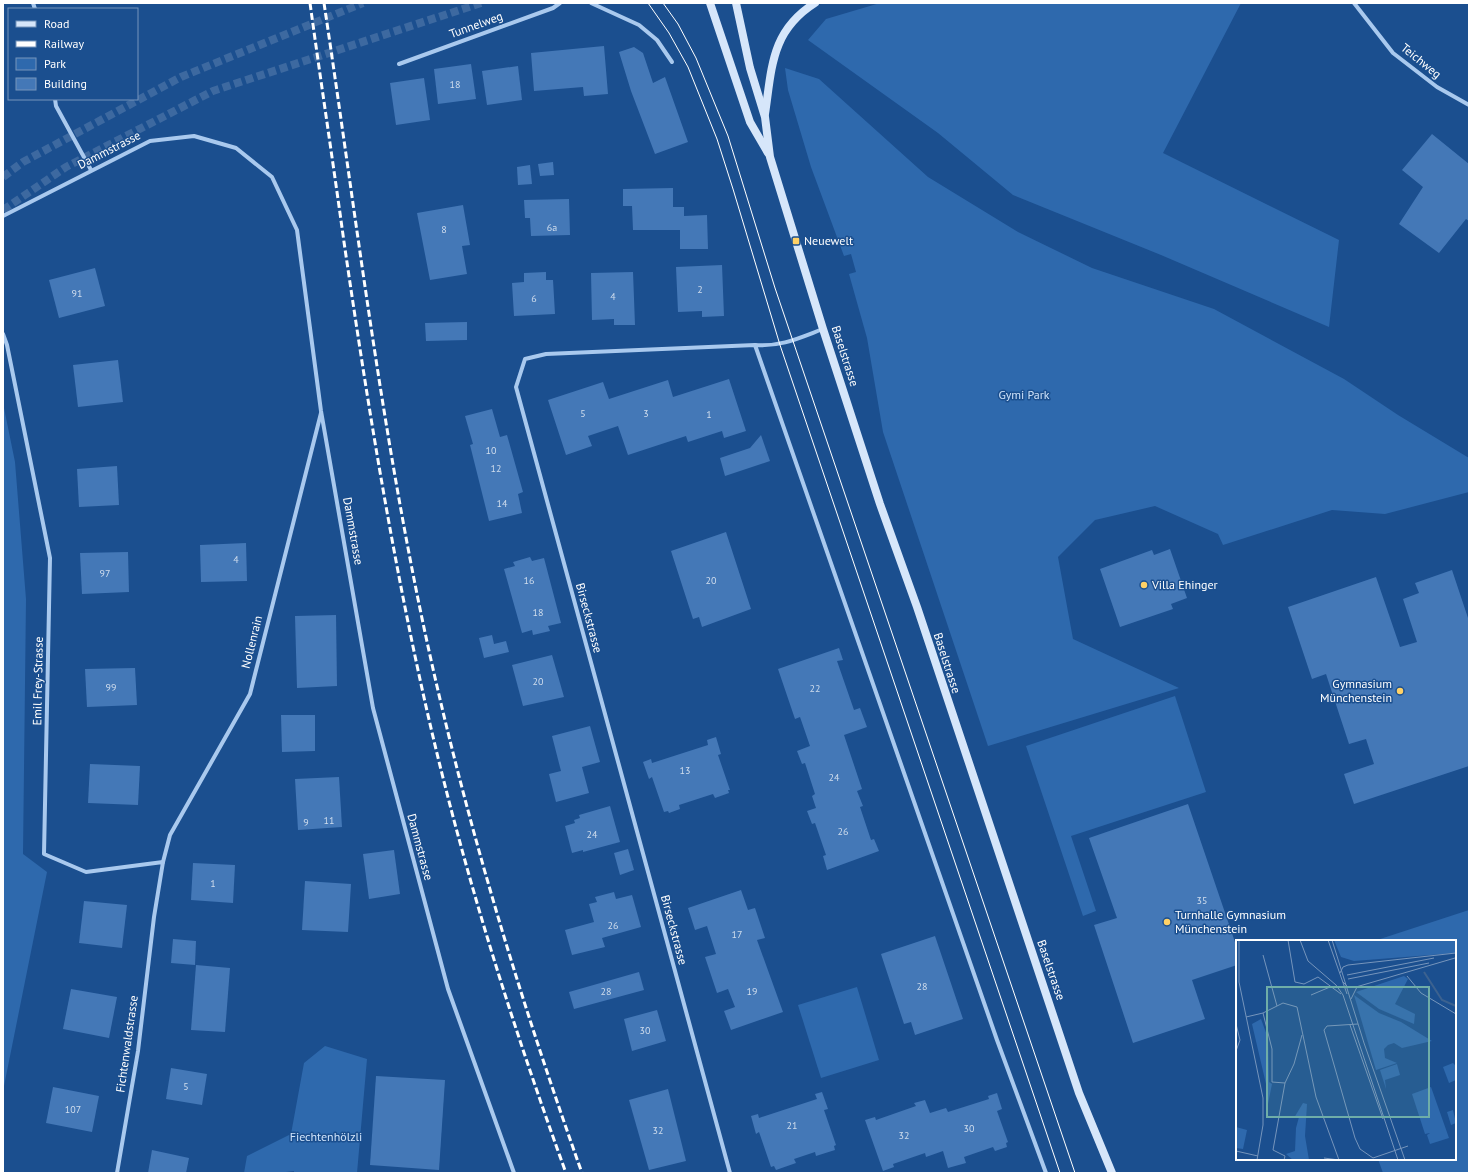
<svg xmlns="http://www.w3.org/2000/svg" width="1472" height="1176" font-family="'PT Sans',sans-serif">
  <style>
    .green { fill: #2e69ad }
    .building { fill: #4478b7 }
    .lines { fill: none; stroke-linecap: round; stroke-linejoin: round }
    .secondary-tunnel { stroke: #3d69a0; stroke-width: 8; stroke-dasharray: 8 4; stroke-linecap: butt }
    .street { stroke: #a9c9ee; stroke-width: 4 }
    .secondary { stroke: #d6e6fa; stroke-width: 8 }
    .tram { stroke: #fff; stroke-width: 1 }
    .rail { stroke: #fff; stroke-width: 3; stroke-dasharray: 7 3; stroke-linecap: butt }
    .poi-dot { fill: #ffd166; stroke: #1b4f8f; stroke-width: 1.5 }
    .labels { text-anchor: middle; stroke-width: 3; stroke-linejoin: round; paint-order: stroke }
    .number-label { font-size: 10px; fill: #d0dded }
    .street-label { font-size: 12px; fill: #fff; stroke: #1b4f8f }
    .poi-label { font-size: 12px; fill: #fff; stroke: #1b4f8f; text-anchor: start }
    .park-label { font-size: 12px; fill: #cfe3fa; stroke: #1b4f8f }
    .inset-river { fill: none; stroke: #3c6290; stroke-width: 2 }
    .inset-road { fill: none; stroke: #7695bc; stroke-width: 1 }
    .view { fill: #6fada8; fill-opacity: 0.15; stroke: #6fada8; stroke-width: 2 }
    .inset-edge { fill: none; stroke: #fff; stroke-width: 2 }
  </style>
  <rect width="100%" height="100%" fill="#1b4f8f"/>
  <g class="green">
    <polygon points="880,3 1241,3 1163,153 1339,240 1329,327 1161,255 1013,195 938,133 808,40 826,19"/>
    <polygon points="785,68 819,79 928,177 1018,232 1092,268 1214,309 1344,379 1398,415 1469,458 1469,492 1385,514 1332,510 1223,545 1218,534 1155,506 1095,520 1058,557 1073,639 1179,688 988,746 883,432 867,338 849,274 856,272 851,254 844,256 811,167 788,90"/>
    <polygon points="3,403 15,462 26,599 23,854 47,872 3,1091"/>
    <polygon points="1175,696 1206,792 1071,836 1096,911 1083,916 1026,746"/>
    <polygon points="1469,910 1469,1173 1383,1173 1378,1159 1455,1159 1455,941 1374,941"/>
    <polygon points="857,987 879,1060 821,1078 798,1005"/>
    <polygon points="325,1046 367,1059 357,1173 294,1173 294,1171 278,1173 244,1173 247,1156 291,1134 304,1063"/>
  </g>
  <g class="building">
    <polygon points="604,46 608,94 584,96 583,87 534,91 531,53"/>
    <polygon points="634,47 643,53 653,83 665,77 688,142 655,154 631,91 619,52"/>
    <polygon points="471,64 476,99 438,104 434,69"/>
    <polygon points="518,66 522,100 487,105 482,71"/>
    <polygon points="424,78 430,120 396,125 390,83"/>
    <polygon points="1432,134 1469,164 1469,221 1466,219 1439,253 1399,224 1423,187 1402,170"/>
    <polygon points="553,162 554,175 540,176 538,164"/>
    <polygon points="530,165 532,184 518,185 517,167"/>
    <polygon points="673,188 673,207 684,207 684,216 707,215 708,249 680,249 680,230 633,230 632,206 623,206 623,189"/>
    <polygon points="569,199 570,235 531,236 530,218 525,218 524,200"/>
    <polygon points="463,205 470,245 462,246 467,274 430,280 417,213"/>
    <polygon points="722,265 724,316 702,317 702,311 678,312 676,267"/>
    <polygon points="95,268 105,306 59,318 49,280"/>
    <polygon points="546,272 546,280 553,280 555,314 514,316 512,283 524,282 524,273"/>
    <polygon points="633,272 635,325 614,325 614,319 592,320 591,273"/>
    <polygon points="467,322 467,340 426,341 425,323"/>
    <polygon points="118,360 123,402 78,407 73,365"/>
    <polygon points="729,379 746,431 724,438 722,431 688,442 686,436 628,455 618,426 588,436 592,446 566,455 548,400 603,382 609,399 668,380 673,397"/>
    <polygon points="492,409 500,437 507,435 523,492 518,494 522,513 489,521 470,445 473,444 465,416"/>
    <polygon points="761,435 770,461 725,476 720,458 750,448"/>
    <polygon points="117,466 119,505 79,507 77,469"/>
    <polygon points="726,532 751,609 702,627 699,617 693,619 671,551"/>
    <polygon points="246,543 247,581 201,582 200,545"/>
    <polygon points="1170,549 1187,598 1171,604 1173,609 1120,627 1100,569 1152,550 1154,555"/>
    <polygon points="128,552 129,592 82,594 80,553"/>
    <polygon points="530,557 532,561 544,558 561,623 548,626 550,631 533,635 532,630 522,633 504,569 515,566 513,562"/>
    <polygon points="1452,570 1469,621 1469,766 1354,804 1344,774 1374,764 1366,739 1349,744 1326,674 1312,679 1288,607 1376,577 1400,647 1417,642 1403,599 1419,593 1415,583"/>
    <polygon points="336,615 337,686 297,688 295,616"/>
    <polygon points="492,635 494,644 506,641 509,652 484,658 479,638"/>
    <polygon points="839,648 843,660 837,661 854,710 860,708 867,727 844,735 862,789 857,791 863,806 860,807 871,840 874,839 879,851 827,870 823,856 826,855 815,823 812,824 807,811 816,808 812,796 815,794 805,763 802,764 797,751 810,746 800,717 795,719 778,669"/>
    <polygon points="552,655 564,697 523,706 512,665"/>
    <polygon points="135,668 137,705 87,707 85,669"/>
    <polygon points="281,715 315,715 315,751 282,752"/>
    <polygon points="590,726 600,762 582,767 589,793 556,802 549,774 561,771 552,736"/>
    <polygon points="716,737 721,754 718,755 730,790 728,790 729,793 715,798 713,794 679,805 680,809 669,813 668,811 664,812 652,777 649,779 643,762 651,759 652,763 708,745 707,740"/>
    <polygon points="90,764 140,766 138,805 88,803"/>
    <polygon points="339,777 342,827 298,830 295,779"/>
    <polygon points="1188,804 1237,948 1237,965 1192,980 1205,1019 1133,1043 1094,925 1117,918 1089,838"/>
    <polygon points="610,806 620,842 583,852 583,850 572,853 565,826 575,823 574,820 580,818 579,815"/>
    <polygon points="628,849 634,870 620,875 614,853"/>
    <polygon points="394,850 400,894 369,899 363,854"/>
    <polygon points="193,863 235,865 233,903 191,900"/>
    <polygon points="305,881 351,884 348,932 302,930"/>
    <polygon points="741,890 748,910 755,908 765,938 757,940 783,1012 731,1030 724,1011 735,1007 728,989 717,993 705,957 716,954 707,926 695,930 688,908"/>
    <polygon points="614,892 616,899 632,895 641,927 602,938 605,947 572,955 565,930 594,922 589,904 597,902 595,897"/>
    <polygon points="84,901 127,905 122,948 79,943"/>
    <polygon points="935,936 963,1019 915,1035 911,1022 904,1024 881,954"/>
    <polygon points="173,939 196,941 195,965 171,963"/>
    <polygon points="196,965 230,968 225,1032 191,1030"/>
    <polygon points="639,972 644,990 574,1009 569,992"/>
    <polygon points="71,989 117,997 109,1038 63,1029"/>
    <polygon points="657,1010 666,1041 632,1051 624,1019"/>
    <polygon points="171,1068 207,1074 202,1105 166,1099"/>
    <polygon points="376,1076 445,1080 439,1170 370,1165"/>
    <polygon points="53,1087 99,1096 92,1132 46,1123"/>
    <polygon points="668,1089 686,1161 649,1170 629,1100"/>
    <polygon points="822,1092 828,1109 824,1110 836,1145 834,1146 835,1150 816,1156 815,1152 794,1159 796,1163 776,1170 774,1166 771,1167 759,1132 756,1134 751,1116 758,1114 759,1118 817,1099 815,1094"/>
    <polygon points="997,1093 1002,1109 997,1111 1008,1142 1006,1143 1007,1147 995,1151 993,1147 964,1157 966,1163 948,1168 943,1151 926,1157 925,1153 893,1164 894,1167 883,1171 865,1120 875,1117 876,1120 916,1106 914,1103 925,1100 930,1113 946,1108 948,1112 989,1099 988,1096"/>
    <polygon points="152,1150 189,1158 186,1173 148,1173"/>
  </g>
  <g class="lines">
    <g class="secondary-tunnel">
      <polyline points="3,177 23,162 181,77 363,3"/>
      <polyline points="3,210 66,167 213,91 481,3"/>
    </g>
    <g class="street">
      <polyline points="33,3 35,9"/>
      <polyline points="591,3 639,25 657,40 672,62"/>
      <polyline points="1354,3 1393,53 1437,87 1469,105"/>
      <polyline points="399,64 553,8 560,3"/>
      <polyline points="55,99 56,106 91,170"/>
      <polyline points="3,216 150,141 194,136 236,148 272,177 297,230 321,411 373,708 448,989 514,1173"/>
      <polyline points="3,334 7,345 50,558 44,854 86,872 163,862 154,917 138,1051 117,1173"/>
      <polyline points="755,345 997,1040 1046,1173"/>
      <polyline points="163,862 170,835 250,694 321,413"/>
      <path d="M730 1173 516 387 525 359 546 354 755 345C781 347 799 338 823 329"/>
    </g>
    <g class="secondary">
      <polyline points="710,3 750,122 768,153"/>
      <polyline points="736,3 750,68 765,117 770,157 823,329 880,504 917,607 1079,1093 1112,1173"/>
      <path d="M765 114C772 67 771 31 815 3"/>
    </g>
    <g class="tram">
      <polyline points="648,3 669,33 688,67 717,139 733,189 780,345 1060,1173"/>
      <polyline points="663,3 678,24 696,58 728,136 775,288 1075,1173"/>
    </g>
    <g class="rail">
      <path d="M310 3C321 83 333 162 344 242 366 393 390 544 423 693 459 856 509 1016 566 1173"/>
      <path d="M324 3C354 202 378 402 418 599 458 795 515 985 582 1173"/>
    </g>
  </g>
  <g class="poi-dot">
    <rect x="792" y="237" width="8" height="8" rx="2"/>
    <circle cx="1144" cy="585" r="4"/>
    <circle cx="1400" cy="691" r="4"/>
    <circle cx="1167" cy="922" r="4"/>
  </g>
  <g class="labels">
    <g class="number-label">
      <text x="455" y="88">18</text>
      <text x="552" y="231">6a</text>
      <text x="444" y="233">8</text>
      <text x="700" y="293">2</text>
      <text x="77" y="297">91</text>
      <text x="613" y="300">4</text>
      <text x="534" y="302">6</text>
      <text x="583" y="417">5</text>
      <text x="646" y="417">3</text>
      <text x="709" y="418">1</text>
      <text x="491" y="454">10</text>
      <text x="496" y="472">12</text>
      <text x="502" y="507">14</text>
      <text x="236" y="563">4</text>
      <text x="105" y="577">97</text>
      <text x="529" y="584">16</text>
      <text x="711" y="584">20</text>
      <text x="538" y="616">18</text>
      <text x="538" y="685">20</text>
      <text x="111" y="691">99</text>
      <text x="815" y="692">22</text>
      <text x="685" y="774">13</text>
      <text x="834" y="781">24</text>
      <text x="329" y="824">11</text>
      <text x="306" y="826">9</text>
      <text x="843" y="835">26</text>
      <text x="592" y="838">24</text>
      <text x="213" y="887">1</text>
      <text x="1202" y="904">35</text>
      <text x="613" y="929">26</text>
      <text x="737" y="938">17</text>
      <text x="922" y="990">28</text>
      <text x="606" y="995">28</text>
      <text x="752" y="995">19</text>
      <text x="645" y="1034">30</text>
      <text x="186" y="1090">5</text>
      <text x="73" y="1113">107</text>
      <text x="792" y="1129">21</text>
      <text x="969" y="1132">30</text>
      <text x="658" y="1134">32</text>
      <text x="904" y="1139">32</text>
    </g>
    <g class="street-label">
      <text transform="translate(476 25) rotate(-20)" y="4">Tunnelweg</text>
      <text transform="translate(1421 61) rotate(39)" y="4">Teichweg</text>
      <text transform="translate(109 150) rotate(-27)" y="4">Dammstrasse</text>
      <text transform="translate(845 356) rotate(72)" y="4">Baselstrasse</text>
      <text transform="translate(353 531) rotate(80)" y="4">Dammstrasse</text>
      <text transform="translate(589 618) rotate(75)" y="4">Birseckstrasse</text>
      <text transform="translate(252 642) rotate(-76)" y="4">Nollenrain</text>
      <text transform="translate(947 663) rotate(72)" y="4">Baselstrasse</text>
      <text transform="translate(38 681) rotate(-89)" y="4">Emil Frey-Strasse</text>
      <text transform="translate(420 847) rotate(75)" y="4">Dammstrasse</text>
      <text transform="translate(674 930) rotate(75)" y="4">Birseckstrasse</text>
      <text transform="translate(1051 970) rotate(71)" y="4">Baselstrasse</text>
      <text transform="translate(127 1044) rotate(-82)" y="4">Fichtenwaldstrasse</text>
    </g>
    <g class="poi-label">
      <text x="804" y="245">Neuewelt</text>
      <text x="1152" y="589">Villa Ehinger</text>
      <text x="1392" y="688" text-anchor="end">Gymnasium<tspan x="1392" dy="14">Münchenstein</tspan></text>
      <text x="1175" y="919">Turnhalle Gymnasium<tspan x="1175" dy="14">Münchenstein</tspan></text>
    </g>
    <g class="park-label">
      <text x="1024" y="399">Gymi Park</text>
      <text x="326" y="1141">Fiechtenhölzli</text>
    </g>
  </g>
  <g transform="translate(1236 940)">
    <rect width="220" height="220" fill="#1b4f8f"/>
    <path d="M98 0H220V13L118 21 105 17ZM168 36 172 39 159 64 179 74 178 84 143 69 120 52ZM118 55 143 73 165 82 196 101 166 108 158 103 152 105 148 109 149 118 161 123 140 130ZM25 79 32 98 33 142 36 144 31 169 30 144 16 84ZM217 123 220 126V140L213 143 207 127ZM161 124 164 135 149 140 150 149 144 130ZM195 147 213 198 194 204 191 195 194 193 189 194 176 154ZM67 163 71 164 69 196 73 220H57L50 214 59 211 60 188 63 177 58 178ZM217 170 220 183 215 185 211 172ZM0 187 11 190 7 209 0 208Z" fill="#2e69ad"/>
    <path class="inset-river" d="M188 32 206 60 220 66"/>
    <path class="inset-road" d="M3 0V42L27 158V185L21 220M52 0 59 42 68 44 82 37 105 54M64 0 72 21 100 45 107 55 162 220M92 0 111 54M96 0 128 103 169 220M27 15 41 66M104 33 107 27 112 25 220 13M111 35 198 18M171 36 185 53 220 74M112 39 193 23M107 42 112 47H120L219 18M75 55 94 47M115 59 121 47M27 73 36 109V142L49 143 37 210 49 216 48 220M10 77 27 73 47 63 61 67 80 157 103 220M0 84 4 100 0 111M122 84 91 86 88 90 119 198 124 209 137 218 172 206M114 85 147 179M49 143 58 124 66 95M0 211 22 216M88 218 103 220"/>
    <path class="view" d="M31 47H193V177H31Z"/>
    <rect width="220" height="220" class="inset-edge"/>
  </g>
  <rect width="1472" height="1176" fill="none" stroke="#ffffff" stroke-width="8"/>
  <rect x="8" y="8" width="130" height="92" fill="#1b4f8f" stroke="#7695bc"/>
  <rect x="16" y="21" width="20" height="6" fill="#d6e6fa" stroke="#7695bc"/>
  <text x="44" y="28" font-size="12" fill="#ffffff">Road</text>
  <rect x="16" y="41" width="20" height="6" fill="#ffffff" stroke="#7695bc"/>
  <text x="44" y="48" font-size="12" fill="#ffffff">Railway</text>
  <rect x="16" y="58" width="20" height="12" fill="#2e69ad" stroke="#7695bc"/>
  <text x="44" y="68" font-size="12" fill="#ffffff">Park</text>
  <rect x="16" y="78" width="20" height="12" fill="#4478b7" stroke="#7695bc"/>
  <text x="44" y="88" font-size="12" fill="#ffffff">Building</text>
</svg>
